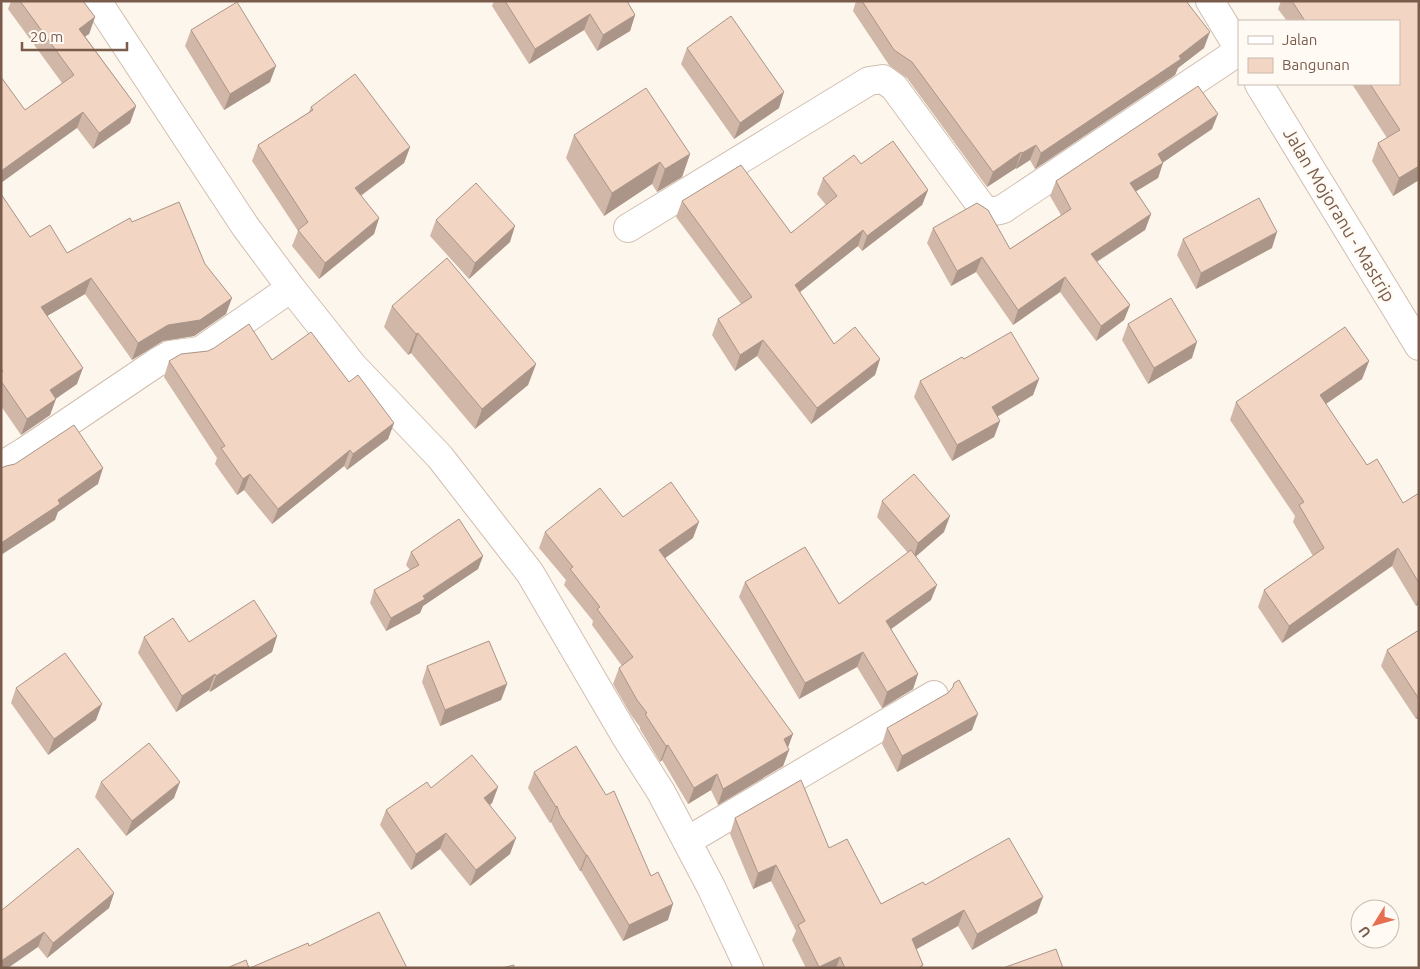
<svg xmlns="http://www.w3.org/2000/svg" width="1420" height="969" font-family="Ubuntu,sans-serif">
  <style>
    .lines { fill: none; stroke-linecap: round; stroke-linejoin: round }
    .minor-casing { stroke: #d1beb0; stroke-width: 30 }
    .minor { stroke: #fff; stroke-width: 28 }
    .wall { fill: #d1b7a8 }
    .shaded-wall { fill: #aa9588 }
    .building { fill: #f3d5c3; stroke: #aa9588 }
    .labels { text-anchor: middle; stroke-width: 5; stroke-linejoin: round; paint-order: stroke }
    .street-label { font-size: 18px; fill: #7a5c4d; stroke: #fffaf3 }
  </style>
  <rect width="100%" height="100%" fill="#fdf6ec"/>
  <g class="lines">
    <g class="minor-casing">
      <g id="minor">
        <polyline points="97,1 245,226 291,288 353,366 440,457 530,573 626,737 661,792 711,887 749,968"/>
        <polyline points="1210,1 1239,49"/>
        <polyline points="1259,84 1419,346"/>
        <path d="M628 228 869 81 883 79 894 87 982 207C990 212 994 212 1003 209L1239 51"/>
        <polyline points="1,466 24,452 156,363 170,355 200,351 291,288"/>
        <polyline points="687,841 934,695"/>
      </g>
    </g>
    <use href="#minor" class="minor"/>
  </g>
  <g class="wall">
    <polygon points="11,1 83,1 95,17 89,34 85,36 136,106 130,123 93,149 77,128 25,110 62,83 8,9"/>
    <polygon points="494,1 627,1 635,15 630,31 597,51 584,30 529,64 492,6"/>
    <polygon points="856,1 1186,1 1204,48 1178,68 1175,75 1035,169 1030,160 1016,169 1016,168 987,187 907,78 889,65 853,11"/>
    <polygon points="1281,1 1419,1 1419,180 1393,196 1372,161 1378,143 1387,138 1352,84 1399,84 1399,21 1287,21 1278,9"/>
    <polygon points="191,30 270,82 224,110 185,46"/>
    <polygon points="687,48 779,108 734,139 681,64"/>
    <polygon points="311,107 410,147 404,163 361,196 379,218 374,234 319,279 292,246 298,231 252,161 258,145 309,112"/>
    <polygon points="1212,129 1163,162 1158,178 1136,191 1151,214 1145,230 1097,262 1130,305 1124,320 1096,341 1060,292 1013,325 976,272 951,286 927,243 933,228 1010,249 1061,215 1050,196 1056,181"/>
    <polygon points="574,135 690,154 682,177 657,192 652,184 604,216 566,158"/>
    <polygon points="861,164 928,190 922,205 862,251 858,246 800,292 834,344 880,359 875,375 811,424 757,356 735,371 712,335 718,319 741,304 676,217 682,201 791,233 826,205 817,194 823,178"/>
    <polygon points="1,194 30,237 67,253 132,222 226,314 194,336 163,341 132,360 85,294 47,316 77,384 56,398 50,415 21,435 1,406"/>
    <polygon points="436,220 510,242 469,279 430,236"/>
    <polygon points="1183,239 1272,248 1196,289 1177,255"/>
    <polygon points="392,306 536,364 528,385 475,429 411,353 408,355 384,327"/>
    <polygon points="1128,324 1192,358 1148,384 1122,340"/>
    <polygon points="208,351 272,360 349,382 394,423 388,439 347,470 344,466 272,524 244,490 237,495 215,464 217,458 164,377 169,361"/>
    <polygon points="964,359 1039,379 1033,395 997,417 1000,421 994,437 952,461 914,397 920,381"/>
    <polygon points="1369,361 1362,379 1326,404 1367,465 1403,503 1419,493 1419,604 1416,606 1392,566 1282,643 1258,607 1264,590 1313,556 1293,522 1295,516 1230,420 1236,402"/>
    <polygon points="882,501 944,532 916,556 931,600 891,629 918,674 913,689 882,708 857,667 799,699 739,597 745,582 839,604 908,553 877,517"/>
    <polygon points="623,517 693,538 665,558 789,750 783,766 718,805 711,790 688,804 662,760 660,762 640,729 640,727 631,715 613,684 619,668 622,666 592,625 593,621 564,585 566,580 539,548 545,532"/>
    <polygon points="411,552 483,556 478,569 423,606 420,613 386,631 370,603 374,590 410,570 406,565"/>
    <polygon points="1419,630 1419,718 1416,719 1381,666 1387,650"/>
    <polygon points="277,636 272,652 210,692 209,690 176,712 138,653 144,637 189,642"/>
    <polygon points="427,666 507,684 501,700 440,726 422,682"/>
    <polygon points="16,688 96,720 48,755 11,703"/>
    <polygon points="887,728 972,730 897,772 882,744"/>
    <polygon points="534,772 668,920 623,941 581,871 580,871 555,830 551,822 550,823 528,788"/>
    <polygon points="101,782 174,798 126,836 95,797"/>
    <polygon points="498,787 492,803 490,805 510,854 470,886 440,849 411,870 380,825 386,810 431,788"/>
    <polygon points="735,818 829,848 881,904 925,885 1037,913 972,950 958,926 916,949 923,965 922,968 806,968 792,940 796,931 771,881 753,889 730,834"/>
    <polygon points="114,893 109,908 47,958 38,947 2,910"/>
  </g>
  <g class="shaded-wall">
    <polygon points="590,14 584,30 529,64 535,49"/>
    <polygon points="635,15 630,31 597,51 603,35"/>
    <polygon points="95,17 89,34 73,45 79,29"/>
    <polygon points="1210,32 1204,48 1178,68 1175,75 1035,169 1041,153 1179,56"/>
    <polygon points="276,66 270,82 224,110 230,94"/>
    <polygon points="784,92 779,108 734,139 740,123"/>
    <polygon points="136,106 130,123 93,149 99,133"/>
    <polygon points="83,112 77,128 1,183 1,171"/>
    <polygon points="1218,114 1212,129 1155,168 1163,163 1158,178 1125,198 1130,183 1158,154"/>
    <polygon points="1036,145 1030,160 1016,169 1022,153"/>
    <polygon points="410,147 404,163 349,204 355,188"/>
    <polygon points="1021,152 1016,168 987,187 993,172"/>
    <polygon points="690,154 682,177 657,192 665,169"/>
    <polygon points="660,162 652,184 604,216 612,193"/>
    <polygon points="1419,166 1419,180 1393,196 1399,178"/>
    <polygon points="928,190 922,205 862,251 867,236"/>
    <polygon points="1151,214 1145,230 1085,269 1091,254"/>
    <polygon points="379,218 374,234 319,279 325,263"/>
    <polygon points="515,226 510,242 469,279 475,263"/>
    <polygon points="863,230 858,246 790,300 795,285"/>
    <polygon points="1277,232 1272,248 1196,289 1201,273"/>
    <polygon points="982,257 976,272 951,286 957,271"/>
    <polygon points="1065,277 1060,292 1013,325 1018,310"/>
    <polygon points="91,278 85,294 35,323 41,307"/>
    <polygon points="232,298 226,314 194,336 163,341 132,360 138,343 168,325"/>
    <polygon points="1130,305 1124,320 1096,341 1101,326"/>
    <polygon points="418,333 411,353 408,355 416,334"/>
    <polygon points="763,340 757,356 735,371 740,355"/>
    <polygon points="1197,342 1192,358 1148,384 1154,368"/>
    <polygon points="880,359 875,375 811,424 817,408"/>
    <polygon points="1369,361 1362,379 1314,412 1320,395"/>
    <polygon points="536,364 528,385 475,429 482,409"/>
    <polygon points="83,368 77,384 44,407 50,390"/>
    <polygon points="1039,379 1033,395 986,423 992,407"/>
    <polygon points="56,399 50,415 21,435 27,419"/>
    <polygon points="1000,421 994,437 952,461 957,445"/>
    <polygon points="394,423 388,439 347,470 353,454"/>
    <polygon points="350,450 344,466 272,524 278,509"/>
    <polygon points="103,468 98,484 58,512 55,520 1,555 1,543 58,500"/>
    <polygon points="250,474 244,490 237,495 243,479"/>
    <polygon points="950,516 944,532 913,559 918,543"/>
    <polygon points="699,522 693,538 654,566 659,550"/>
    <polygon points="1398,548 1392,566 1282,643 1289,626"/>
    <polygon points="483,556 478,569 423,606 420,613 386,631 391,618"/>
    <polygon points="937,585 931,600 880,637 886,621"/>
    <polygon points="1419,597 1419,604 1416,606"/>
    <polygon points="277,636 272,652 210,692 216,676"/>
    <polygon points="863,652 857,667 799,699 805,683"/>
    <polygon points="215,674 209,690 176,712 182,696"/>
    <polygon points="918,674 913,689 882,708 887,692"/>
    <polygon points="507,684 501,700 440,726 445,710"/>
    <polygon points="102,704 96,720 48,755 54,739"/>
    <polygon points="1419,712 1419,718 1416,719"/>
    <polygon points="978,714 972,730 897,772 902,756"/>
    <polygon points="793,734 787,750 784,739"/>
    <polygon points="668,745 662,760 660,762 666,746"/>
    <polygon points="789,750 783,766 718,805 723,789"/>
    <polygon points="717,774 711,790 688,804 694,788"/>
    <polygon points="180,782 174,798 126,836 132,821"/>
    <polygon points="498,787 492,803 479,814 484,798"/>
    <polygon points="557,806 551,822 550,823 556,807"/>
    <polygon points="446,833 440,849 411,870 416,854"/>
    <polygon points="516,838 510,854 470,886 476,870"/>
    <polygon points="586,855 587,855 581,871 580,871"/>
    <polygon points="776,865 771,881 753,889 758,873"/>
    <polygon points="114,893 109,908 47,958 53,943"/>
    <polygon points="1043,897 1037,913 972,950 977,934"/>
    <polygon points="673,904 668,920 623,941 629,925"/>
    <polygon points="964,910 958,926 906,955 912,939"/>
    <polygon points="44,932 38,947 8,968 1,968 1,961"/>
    <polygon points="840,957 836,968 819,968 819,967"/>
  </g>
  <g class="building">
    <polygon points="20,1 83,1 95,17 79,29 136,106 99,133 83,112 1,171 1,77 25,110 74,75"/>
    <polygon points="505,1 627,1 635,15 603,35 590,14 535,49"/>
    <polygon points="862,1 1186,1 1210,32 1179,56 1181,59 1041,153 1036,145 1022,153 1021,152 993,172 912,62 894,50"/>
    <polygon points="1292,1 1419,1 1419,166 1399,178 1378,143 1400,130 1370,84 1399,84 1399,21 1305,21"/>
    <polygon points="237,2 276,66 230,94 191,30"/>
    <polygon points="731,16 784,92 740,123 687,48"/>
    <polygon points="355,74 410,147 355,188 379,218 325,263 298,230 308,222 258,145 313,110 311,107"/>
    <polygon points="1198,86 1218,114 1158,154 1163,163 1130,183 1151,214 1091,254 1130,305 1101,326 1065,277 1018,310 982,257 957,271 933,228 977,203 988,210 1010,249 1071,209 1056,181"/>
    <polygon points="646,88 690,154 665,169 660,162 612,193 574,135"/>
    <polygon points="893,141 928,190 867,236 863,230 795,285 834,344 855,327 880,359 817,408 763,340 740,355 718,319 752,297 682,201 741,165 791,233 837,196 823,178 854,155 861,164"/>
    <polygon points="476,183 515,226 475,263 436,220"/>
    <polygon points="1,194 30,237 50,225 67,253 130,218 132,222 179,202 205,264 232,298 200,320 168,325 138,343 91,278 41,307 83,368 50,390 56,399 27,419 1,381 1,372 3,371 1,369"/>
    <polygon points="1259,198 1277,232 1201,273 1183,239"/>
    <polygon points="447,258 536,364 482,409 418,333 416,334 392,306"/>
    <polygon points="1171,298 1197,342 1154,368 1128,324"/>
    <polygon points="249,324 272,360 311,332 349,382 358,375 394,423 353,454 350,450 278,509 250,474 243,479 221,448 225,446 169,361 181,354 208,351 214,348"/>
    <polygon points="1345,327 1369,361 1320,395 1367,465 1377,459 1403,503 1419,493 1419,583 1398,548 1289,626 1264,590 1324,548 1299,505 1304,502 1236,402"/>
    <polygon points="1011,332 1039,379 992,407 1000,421 957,445 920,381 962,357 964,359"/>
    <polygon points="74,425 103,468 58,500 60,504 1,543 1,468 6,466 15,464"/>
    <polygon points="914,474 950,516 918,543 882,501"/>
    <polygon points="671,482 699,522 659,550 793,734 784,739 789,750 723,789 717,774 694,788 668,745 666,746 645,714 647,713 637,700 619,668 633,657 597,609 600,607 570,569 573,567 545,532 600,488 623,517"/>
    <polygon points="459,519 483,556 423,596 425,599 391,618 374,590 419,565 411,552"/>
    <polygon points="805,547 839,604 911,550 937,585 886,621 918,674 887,692 863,652 805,683 745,582"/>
    <polygon points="254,600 277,636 216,676 215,674 182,696 144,637 173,618 189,642"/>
    <polygon points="1419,630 1419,699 1387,650"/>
    <polygon points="489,641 507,684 445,710 427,666"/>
    <polygon points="65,653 102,704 54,739 16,688"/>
    <polygon points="959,680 978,714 902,756 887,728 948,693 953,687 954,683"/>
    <polygon points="149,743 180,782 132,821 101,782"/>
    <polygon points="576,746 606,795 614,791 651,876 658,872 673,904 629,925 587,855 586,855 560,815 557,806 556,807 534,772"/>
    <polygon points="472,755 498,787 484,798 516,838 476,870 446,833 416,854 386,810 427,782 431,788"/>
    <polygon points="801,780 829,848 847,839 881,904 923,882 925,885 1009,838 1043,897 977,934 964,910 912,939 923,965 918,968 845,968 840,957 819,967 798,925 805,921 776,865 758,873 735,818"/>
    <polygon points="78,848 114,893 53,943 44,932 1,961 1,909 2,910"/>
    <polygon points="379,912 407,968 250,968 308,943 309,946"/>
    <polygon points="1056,949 1063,968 1003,968"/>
    <polygon points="246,960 249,968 227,968"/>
    <polygon points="514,965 514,968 502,968"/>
  </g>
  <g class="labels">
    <g class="street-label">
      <text transform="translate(1339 215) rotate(59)" y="6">Jalan Mojoranu - Mastrip</text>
    </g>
  </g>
  <rect width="1420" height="969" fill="none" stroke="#7a5c4d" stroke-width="5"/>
  <rect x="1238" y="20" width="162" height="65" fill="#fffaf3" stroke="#cabbb1"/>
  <rect x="1248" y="36" width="25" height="8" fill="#ffffff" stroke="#cabbb1"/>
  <text x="1282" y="45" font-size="15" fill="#7a5c4d">Jalan</text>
  <rect x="1248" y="58" width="25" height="15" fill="#f3d5c3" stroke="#cabbb1"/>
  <text x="1282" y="70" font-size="15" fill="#7a5c4d">Bangunan</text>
  <g transform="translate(1375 924) rotate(233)"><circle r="24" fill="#fffaf3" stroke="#cabbb1"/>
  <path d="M0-4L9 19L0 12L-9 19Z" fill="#e76f51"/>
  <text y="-8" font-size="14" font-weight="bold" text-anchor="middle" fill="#7a5c4d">U</text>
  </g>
  <path d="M22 42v8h105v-8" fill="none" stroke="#7a5c4d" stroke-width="2.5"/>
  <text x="30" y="42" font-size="15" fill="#7a5c4d" stroke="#fffaf3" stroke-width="4" paint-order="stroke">20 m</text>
</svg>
